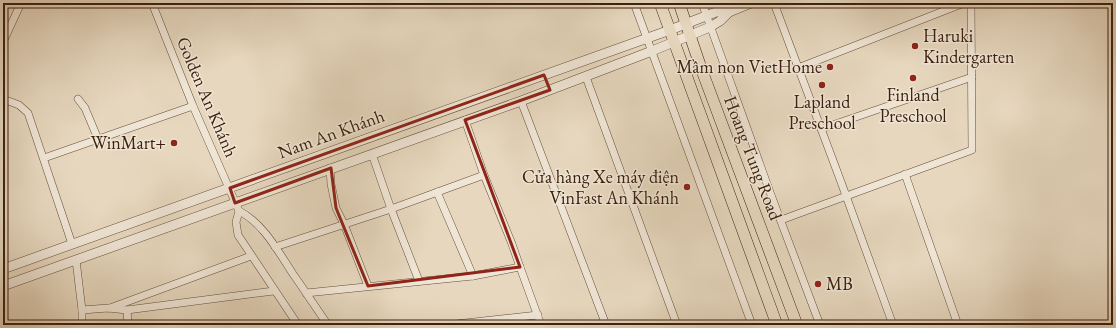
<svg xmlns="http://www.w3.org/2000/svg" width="1116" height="328" font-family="'EB Garamond',serif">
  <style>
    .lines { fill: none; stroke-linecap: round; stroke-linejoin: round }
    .minor-casing { stroke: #664e3a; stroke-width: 8 }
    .tertiary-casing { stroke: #664e3a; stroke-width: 10 }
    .primary-casing { stroke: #3c200e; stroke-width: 12 }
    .minor { stroke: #efe5d5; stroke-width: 7 }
    .tertiary { stroke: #efe5d5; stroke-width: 9 }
    .primary { stroke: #e6d7be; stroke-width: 11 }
    .marked { fill: none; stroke: #8f2418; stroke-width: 3; stroke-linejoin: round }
    .poi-dot { fill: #8f2418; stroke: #efe5d5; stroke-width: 1.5 }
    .labels { text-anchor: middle; stroke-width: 3; stroke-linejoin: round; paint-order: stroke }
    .poi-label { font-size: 18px; fill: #3c200e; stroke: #efe5d5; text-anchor: end }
    .street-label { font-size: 18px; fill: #3c200e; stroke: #efe5d5 }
  </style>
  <rect width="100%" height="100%" fill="#e6d7be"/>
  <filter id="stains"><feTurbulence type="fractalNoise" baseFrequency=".005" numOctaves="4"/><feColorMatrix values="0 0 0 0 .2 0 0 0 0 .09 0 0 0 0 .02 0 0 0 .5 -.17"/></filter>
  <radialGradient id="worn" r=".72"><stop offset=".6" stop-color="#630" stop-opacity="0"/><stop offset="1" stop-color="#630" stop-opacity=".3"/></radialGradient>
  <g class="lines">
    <g class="minor-casing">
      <g id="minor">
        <path d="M152 3 193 106 239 211C263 223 278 251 293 274 305 291 316 308 328 325"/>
        <polyline points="634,3 752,325"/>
        <polyline points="702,3 771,195 820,325"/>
        <polyline points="774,3 841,182 893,325"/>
        <polyline points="3,42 21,3"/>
        <polyline points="798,68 964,3"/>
        <polyline points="586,77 677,325"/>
        <polyline points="3,99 19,105 28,113 72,244"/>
        <polyline points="78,99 85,108 98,139"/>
        <polyline points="521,101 606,325"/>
        <polyline points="465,120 484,175 512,244 520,267 541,325"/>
        <polyline points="821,129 972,77"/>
        <polyline points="372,154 391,209 419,281"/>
        <polyline points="44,158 193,106"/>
        <polyline points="330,168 331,184 336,208 344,224 368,286"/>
        <polyline points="905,174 958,325"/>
        <polyline points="437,192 473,276"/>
        <polyline points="239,211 236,222 238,235 298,325"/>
        <polyline points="781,220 972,150 971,3"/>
        <polyline points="275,247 391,209 484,175"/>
        <polyline points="76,260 82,310 82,325"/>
        <polyline points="306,293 473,276 520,267"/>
        <polyline points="110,308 251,256"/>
        <polyline points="82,310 108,308 127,310 274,291"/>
        <polyline points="127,310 128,325"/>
        <polyline points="447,325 538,315"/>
      </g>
    </g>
    <g class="tertiary-casing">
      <g id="tertiary">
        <path d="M3 269C226 190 448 109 670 30L716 12H729L751 3"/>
        <polyline points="3,286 521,101 652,51 710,27 720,21 729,12"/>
      </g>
    </g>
    <g class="primary-casing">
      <g id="primary">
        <polyline points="660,3 777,325"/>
        <polyline points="679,3 701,68 797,325"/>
      </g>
    </g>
    <use href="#minor" class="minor"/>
    <use href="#tertiary" class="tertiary"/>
    <use href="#primary" class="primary"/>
  </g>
  <path class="marked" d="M544 75 550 90 465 120 520 267 368 286 336 208 331 168 235 203 230 188Z"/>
  <g class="poi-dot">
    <circle cx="915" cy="46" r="4"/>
    <circle cx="830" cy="67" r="4"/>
    <circle cx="913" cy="78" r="4"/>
    <circle cx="822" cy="85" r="4"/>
    <circle cx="174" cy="143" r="4"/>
    <circle cx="687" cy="187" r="4"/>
    <circle cx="818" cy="284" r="4"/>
  </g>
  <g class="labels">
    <g class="poi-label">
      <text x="923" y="42" text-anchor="start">Haruki<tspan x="923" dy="21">Kindergarten</tspan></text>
      <text x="822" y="73">Mầm non VietHome</text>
      <text x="913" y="101" text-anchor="middle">Finland<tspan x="913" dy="21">Preschool</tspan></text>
      <text x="822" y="108" text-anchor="middle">Lapland<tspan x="822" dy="21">Preschool</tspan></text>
      <text x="166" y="149">WinMart+</text>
      <text x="679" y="183">Cửa hàng Xe máy điện<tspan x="679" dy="21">VinFast An Khánh</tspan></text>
      <text x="826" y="290" text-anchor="start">MB</text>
    </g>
    <g class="street-label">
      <text transform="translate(207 97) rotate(67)" y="6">Golden An Khánh</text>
      <text transform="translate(331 134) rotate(-20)" y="6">Nam An Khánh</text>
      <text transform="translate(753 158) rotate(69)" y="6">Hoang Tung Road</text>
    </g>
  </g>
  <rect width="1116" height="328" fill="none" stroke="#e6d7be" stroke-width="16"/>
  <rect x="4" y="4" width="1108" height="320" fill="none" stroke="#3c200e" stroke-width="2"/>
  <rect x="8" y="8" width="1100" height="312" fill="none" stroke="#3c200e"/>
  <rect width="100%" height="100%" filter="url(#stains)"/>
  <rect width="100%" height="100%" fill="url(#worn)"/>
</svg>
